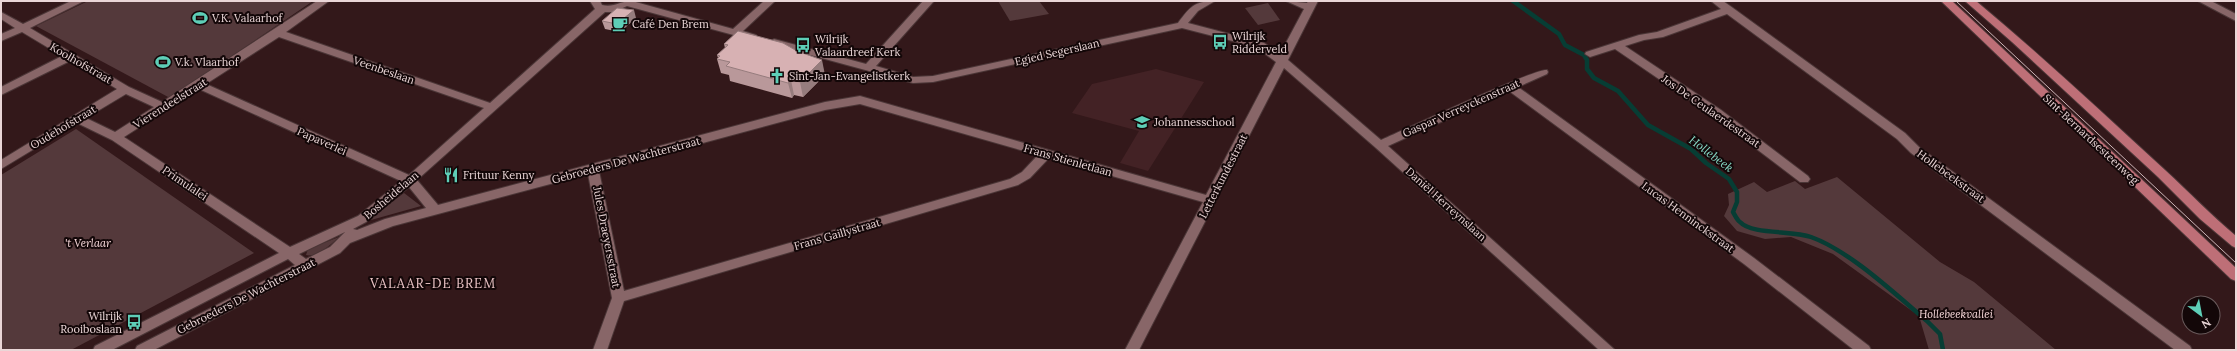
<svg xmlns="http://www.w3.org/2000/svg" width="2237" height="351" font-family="Lora,serif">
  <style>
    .built { fill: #432225 }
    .green { fill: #54393b }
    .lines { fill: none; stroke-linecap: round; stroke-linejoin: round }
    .stream { stroke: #073d34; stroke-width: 4.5 }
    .minor-casing { stroke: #4b3637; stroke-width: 2 }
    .major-casing { stroke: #4b3637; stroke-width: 2 }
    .minor { fill: #886668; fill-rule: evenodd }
    .major { fill: #be6f77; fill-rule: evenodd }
    .tram { stroke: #cbb5b7; stroke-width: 1 }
    .wall { fill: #b9989a }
    .shaded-wall { fill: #967c7d }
    .building { fill: #d7b1b3; stroke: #967c7d }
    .labels { text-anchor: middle; stroke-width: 4; stroke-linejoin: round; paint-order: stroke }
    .poi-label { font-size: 11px; fill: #ead6d7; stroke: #130708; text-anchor: start }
    .street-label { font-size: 11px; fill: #ead6d7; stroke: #130708 }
    .park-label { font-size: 11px; font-style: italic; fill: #f9dadc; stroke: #130708 }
    .water-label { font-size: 12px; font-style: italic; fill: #86d8c5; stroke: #130708 }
    .quarter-label { font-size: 13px; letter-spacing: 1px; fill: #eac3c5; stroke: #130708 }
  </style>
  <rect width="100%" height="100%" fill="#33181a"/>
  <polygon class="built" points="1156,69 1204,82 1148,171 1120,163 1139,131 1072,113 1092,84"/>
  <g class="green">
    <polygon points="88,1 313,1 170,98 36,26"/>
    <polygon points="998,1 1039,1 1049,14 1010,21"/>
    <polygon points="1268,3 1280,20 1258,25 1245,8"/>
    <polygon points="76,129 254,253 71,350 1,350 1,175"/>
    <polygon points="1837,177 1940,262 1974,282 2056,350 1929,350 1919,316 1833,254 1791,237 1765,239 1737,231 1724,216 1729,205 1728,194 1754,182 1767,192 1795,181 1805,189"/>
    <polygon points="404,193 421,206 371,220 373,216"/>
    <path d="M339 237C332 244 316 258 306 255L308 249Z"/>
  </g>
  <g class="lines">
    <path class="stream" d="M1513 1 1559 34 1565 45 1584 55 1587 60V69L1594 78 1618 91 1648 125 1691 149 1706 163 1729 179 1737 192V202L1733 212C1735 215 1737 220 1740 222 1752 235 1792 230 1811 237 1850 251 1895 294 1927 321L1940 334 1943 350"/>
    <g class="minor-casing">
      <g id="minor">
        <path d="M71 1H84L30 28 129 87 162 102 317 1H329L286 32 490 103 595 9 590 1H600L602 5C614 8 620 1 632 1L733 29 764 1H775L743 31 756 35 757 37 756 39 752 40 627 6 614 12H605L417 180 438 205 825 102 860 96 1206 195 1276 62 1256 47 1182 28 933 82 913 83 770 44 769 42 774 39 866 64 923 1H934L876 66 913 77 933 76 1178 23C1190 7 1194 1 1215 1L1198 11 1188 23 1264 43 1280 54 1304 9 1286 1 1307 3 1308 1H1318L1288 60 1381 140C1402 131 1537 67 1547 70L1548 72 1547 74 1518 87 1754 258 1869 346 1871 350H1854L1744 264 1509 91 1388 146 1615 350H1599L1376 148 1284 68 1139 350H1125L1203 202 1049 158 1030 178 1018 185 624 301 607 350H593L612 298 588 174 393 226 350 243 340 253 154 350H135L137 346 295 265 288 259 112 350H93L95 346 279 253 112 140 77 123 1 169V160L117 89 70 61 1 95V87L62 56 22 32 1 41V34L15 28 1 19V12L23 24ZM279 37 484 108 409 175 206 84ZM199 89 401 181 358 216 290 247 124 137ZM126 94 154 107 115 132 86 118ZM860 104 1038 155 1022 172 1010 179 624 291 599 171 825 110ZM409 187 426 208 385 219 357 230 353 229 366 222ZM345 232 330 247 306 259 299 254Z"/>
        <polygon points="1711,1 1723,1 1733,8 1905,133 1919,147 2190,346 2192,350 2175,350 1911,153 1897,139 1727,14 1663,37 1644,40 1625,46 1721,110 1808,176 1810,179 1808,182 1800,182 1713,116 1615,49 1590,57 1585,54 1586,52 1639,35 1657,32 1721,9"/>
        <polygon points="2198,1 2211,1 2236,14 2236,21"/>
      </g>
    </g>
    <g class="major-casing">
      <g id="major">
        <polygon points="1941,1 1952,1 2236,268 2236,281 2231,279"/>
        <path d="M1965 1H1976C2041 55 2103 113 2165 170 2189 192 2211 215 2236 236V248L2232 246 2200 219 2158 177 2012 42Z"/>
      </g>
    </g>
    <use href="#minor" class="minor"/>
    <use href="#major" class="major"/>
    <polyline class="tram" points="1956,1 2236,263"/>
  </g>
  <g class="wall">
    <polygon points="636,18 620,32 605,29 602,21"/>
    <polygon points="724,44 825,75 803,97 794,95 792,98 730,81 729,75 721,73 717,59 718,58 717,55 725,48"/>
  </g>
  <g class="shaded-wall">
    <polygon points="634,10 636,18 620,32 617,24"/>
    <polygon points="822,60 825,75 803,97 800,82"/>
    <polygon points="791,80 794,95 792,98 788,83"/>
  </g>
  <g class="building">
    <polygon points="617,8 634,10 617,24 602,21"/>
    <polygon points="738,31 783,43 797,51 822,60 800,82 791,80 788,83 726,66 730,62 717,59 720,56 717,55 728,45 724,44"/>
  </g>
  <defs>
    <g id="stadium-bare" transform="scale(1.2)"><path d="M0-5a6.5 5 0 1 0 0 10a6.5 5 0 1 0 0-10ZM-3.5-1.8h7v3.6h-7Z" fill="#5eceb7" stroke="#130708" stroke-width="2.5" paint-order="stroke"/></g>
    <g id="cafe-bare" transform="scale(1.2)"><path d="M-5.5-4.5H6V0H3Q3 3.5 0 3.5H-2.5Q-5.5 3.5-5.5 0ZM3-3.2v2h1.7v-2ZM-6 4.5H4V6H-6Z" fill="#5eceb7" stroke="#130708" stroke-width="2.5" paint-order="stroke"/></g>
    <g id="bus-bare" transform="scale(1.2)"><path d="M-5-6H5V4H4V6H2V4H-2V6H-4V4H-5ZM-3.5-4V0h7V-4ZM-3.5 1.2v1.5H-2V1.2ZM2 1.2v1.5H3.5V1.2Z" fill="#5eceb7" stroke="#130708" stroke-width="2.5" paint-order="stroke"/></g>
    <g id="church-bare" transform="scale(1.2)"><path d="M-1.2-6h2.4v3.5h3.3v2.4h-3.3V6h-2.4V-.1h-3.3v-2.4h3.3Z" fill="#5eceb7" stroke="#130708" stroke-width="2.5" paint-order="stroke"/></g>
    <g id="school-bare" transform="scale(1.2)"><path d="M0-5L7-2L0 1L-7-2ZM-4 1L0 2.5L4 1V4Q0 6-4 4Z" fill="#5eceb7" stroke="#130708" stroke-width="2.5" paint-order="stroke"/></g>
    <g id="restaurant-bare" transform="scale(1.2)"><path d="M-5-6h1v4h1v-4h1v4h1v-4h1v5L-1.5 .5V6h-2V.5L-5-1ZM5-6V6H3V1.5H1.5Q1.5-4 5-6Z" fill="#5eceb7" stroke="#130708" stroke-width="2.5" paint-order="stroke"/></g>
  </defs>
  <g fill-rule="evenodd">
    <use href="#stadium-bare" x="200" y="18"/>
    <use href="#cafe-bare" x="620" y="24"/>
    <use href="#bus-bare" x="1220" y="42"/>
    <use href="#bus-bare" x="803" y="45"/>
    <use href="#stadium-bare" x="163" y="62"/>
    <use href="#church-bare" x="777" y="76"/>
    <use href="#school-bare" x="1142" y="122"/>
    <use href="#restaurant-bare" x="451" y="175"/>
    <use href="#bus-bare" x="134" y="322"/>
  </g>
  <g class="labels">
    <g class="poi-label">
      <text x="212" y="22">V.K. Valaarhof</text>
      <text x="632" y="28">Café Den Brem</text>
      <text x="1232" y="40">Wilrijk<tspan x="1232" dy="13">Ridderveld</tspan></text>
      <text x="815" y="43">Wilrijk<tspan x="815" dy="13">Valaardreef Kerk</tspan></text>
      <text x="175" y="66">V.k. Vlaarhof</text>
      <text x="789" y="80">Sint-Jan-Evangelistkerk</text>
      <text x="1154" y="126">Johannesschool</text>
      <text x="463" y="179">Frituur Kenny</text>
      <text x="122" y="320" text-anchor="end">Wilrijk<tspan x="122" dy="13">Rooiboslaan</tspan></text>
    </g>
    <g class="street-label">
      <text transform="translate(1057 52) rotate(-13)" y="4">Egied Segerslaan</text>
      <text transform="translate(81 63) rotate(30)" y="4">Koolhofstraat</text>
      <text transform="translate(384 70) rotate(19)" y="4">Veenbeslaan</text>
      <text transform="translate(170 103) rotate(-32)" y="4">Vierendeelstraat</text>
      <text transform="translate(1461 108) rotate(-24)" y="4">Gaspar Verreyckenstraat</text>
      <text transform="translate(1711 111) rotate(35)" y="4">Jos De Ceulaerdestraat</text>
      <text transform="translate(63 127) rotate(-31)" y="4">Oudehofstraat</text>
      <text transform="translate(2091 139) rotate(43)" y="4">Sint-Bernardsesteenweg</text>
      <text transform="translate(322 141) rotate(24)" y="4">Papaverlei</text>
      <text transform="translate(626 160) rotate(-15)" y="4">Gebroeders De Wachterstraat</text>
      <text transform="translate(1068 160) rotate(16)" y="4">Frans Stienletlaan</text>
      <text transform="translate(1223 176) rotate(-63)" y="4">Letterkundestraat</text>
      <text transform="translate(1951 176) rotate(36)" y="4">Hollebeekstraat</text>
      <text transform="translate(185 183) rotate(34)" y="4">Primulalei</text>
      <text transform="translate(391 195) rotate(-40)" y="4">Bosheidelaan</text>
      <text transform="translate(1446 204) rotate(42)" y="4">Daniël Herreynslaan</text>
      <text transform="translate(1688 217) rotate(36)" y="4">Lucas Henninckstraat</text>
      <text transform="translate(837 234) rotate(-16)" y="4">Frans Gaillystraat</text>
      <text transform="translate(607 237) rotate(79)" y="4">Jules Draeyersstraat</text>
      <text transform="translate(246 296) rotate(-27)" y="4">Gebroeders De Wachterstraat</text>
    </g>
    <g class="park-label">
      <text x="88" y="247">'t Verlaar</text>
      <text x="1956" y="318">Hollebeekvallei</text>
    </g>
    <g class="water-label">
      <text transform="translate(1711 154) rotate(37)" y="4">Hollebeek</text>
    </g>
    <g class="quarter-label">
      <text x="433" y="288">VALAAR-DE BREM</text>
    </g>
  </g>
  <rect width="2237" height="351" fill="none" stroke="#ead6d7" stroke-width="4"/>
  <g transform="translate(2201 315) rotate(148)"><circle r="19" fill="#130708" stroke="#695a5b"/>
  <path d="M0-3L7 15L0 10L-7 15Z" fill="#5eceb7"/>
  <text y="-6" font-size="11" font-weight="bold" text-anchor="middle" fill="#ead6d7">N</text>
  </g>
</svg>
